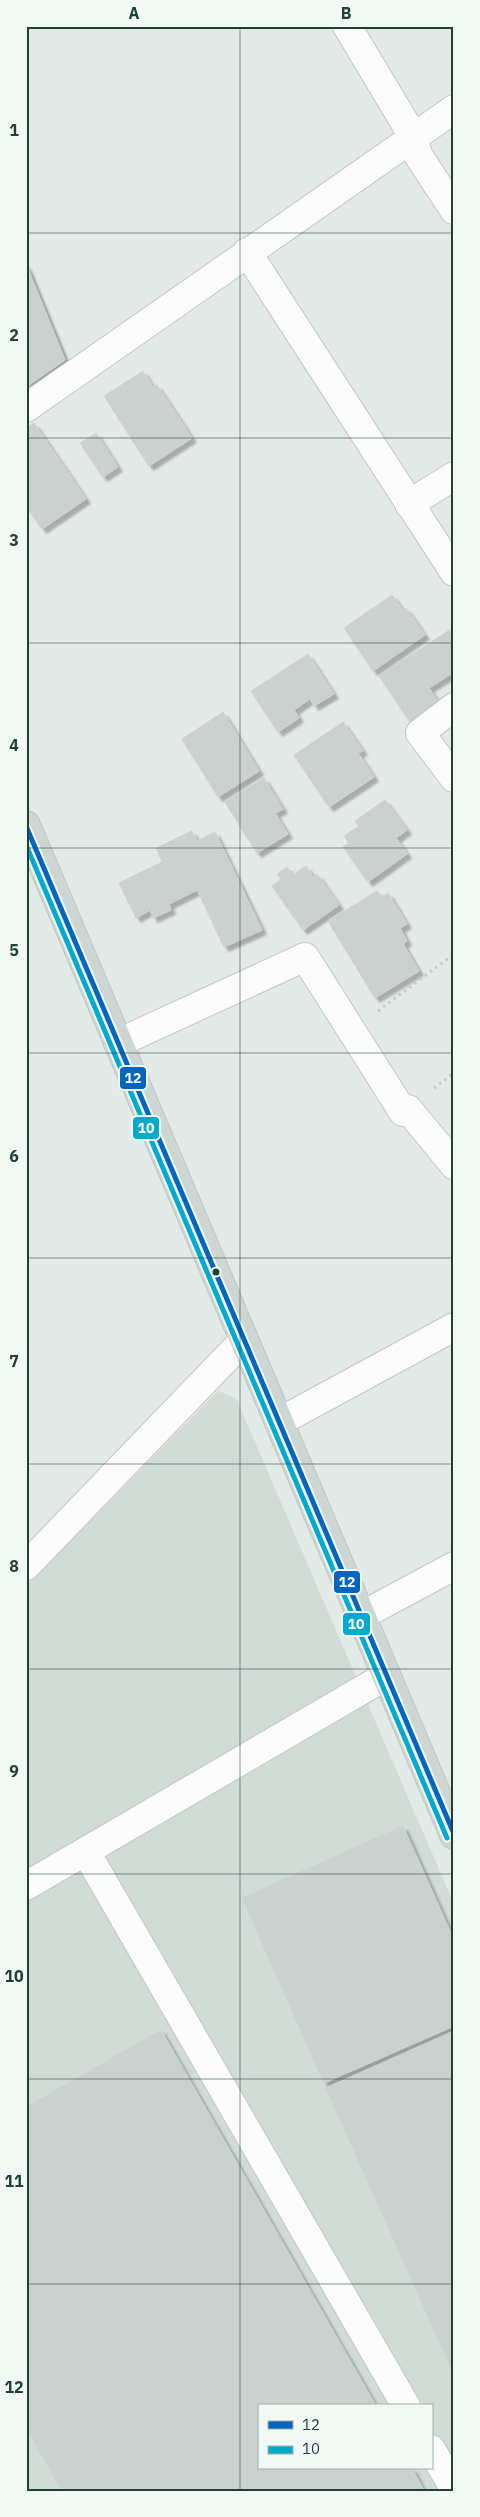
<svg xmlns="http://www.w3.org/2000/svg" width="480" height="2517" font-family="'IBM Plex Sans',sans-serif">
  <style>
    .built { fill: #d1dcd7; fill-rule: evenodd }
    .building { fill: #cbd1ce; stroke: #cdd3d0; filter: url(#shadow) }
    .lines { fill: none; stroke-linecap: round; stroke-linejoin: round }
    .minor-casing { stroke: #c1c7c4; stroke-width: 30 }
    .major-casing { stroke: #bcc6c2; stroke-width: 30 }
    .path { stroke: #c1cac5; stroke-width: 3; stroke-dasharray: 2.5 4; stroke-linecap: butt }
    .minor { stroke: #fbfcfb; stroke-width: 28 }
    .major { stroke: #cdd6d3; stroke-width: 28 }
    .bus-1-casing { stroke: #f2f9f5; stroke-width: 9 }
    .bus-2-casing { stroke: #f2f9f5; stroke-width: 9 }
    .bus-1 { stroke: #0065bd; stroke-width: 5 }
    .bus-2 { stroke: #00a9ce; stroke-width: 5 }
    .grid { fill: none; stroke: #203f35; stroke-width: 1; stroke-opacity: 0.55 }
    .bus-dot { fill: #203f35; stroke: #f2f9f5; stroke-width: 2 }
    .line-badge { stroke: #f2f9f5; stroke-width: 2 }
    .badge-label { font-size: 14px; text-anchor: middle; font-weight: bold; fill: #fff }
    .neatline { fill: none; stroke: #203f35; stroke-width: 2 }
    .grid-label { font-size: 16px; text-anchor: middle; font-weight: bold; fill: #203f35 }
  </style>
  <defs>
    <filter id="shadow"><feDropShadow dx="4.5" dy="4.5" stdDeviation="1" flood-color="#0004"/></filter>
  </defs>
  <rect width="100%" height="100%" fill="#e4eae7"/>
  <g class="built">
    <polygon points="26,259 70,364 26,395"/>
    <path d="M218 1391 236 1398 454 1904V2491H26V1586ZM259 2406H431V2468H259Z"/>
  </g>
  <g class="building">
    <polygon points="26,264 65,360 26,387"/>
    <polygon points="143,371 153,387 157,385 192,438 149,466 104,396"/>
    <polygon points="34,423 86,499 42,529 26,506 26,429"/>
    <polygon points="96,433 118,467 103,477 80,443"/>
    <polygon points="392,595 403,610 406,608 425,635 373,671 344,628"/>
    <polygon points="451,629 454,634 454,672 429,688 439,703 410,722 379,676"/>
    <polygon points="308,654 334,694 314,706 310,699 294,710 299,718 278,732 251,691"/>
    <polygon points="223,712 259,771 218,797 182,739"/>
    <polygon points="343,722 363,751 358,753 374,777 329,807 294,755"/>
    <polygon points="264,778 283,809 275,813 288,834 257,853 225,802"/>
    <polygon points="385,800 407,830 396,838 407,854 368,882 343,847 349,843 344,836 359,826 355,821"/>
    <polygon points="192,831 197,841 215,832 262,930 224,947 197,890 169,904 171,910 153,918 150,910 136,918 119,883 162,862 156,848"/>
    <polygon points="306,866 313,877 317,874 339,905 303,930 272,886 281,879 277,874 287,867 293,875"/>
    <polygon points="377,891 382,897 388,893 407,924 400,928 407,941 403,944 419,971 375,998 328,921"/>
    <polygon points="403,1826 454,1940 454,2026 324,2083 242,1898"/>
    <polygon points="161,2030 376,2406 259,2406 259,2468 412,2468 424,2491 62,2491 26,2427 26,2107"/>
    <polygon points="454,2031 454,2375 326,2088"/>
  </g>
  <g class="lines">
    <g class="minor-casing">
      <g id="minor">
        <polyline points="347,26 414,138 418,155 454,210"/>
        <polyline points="247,252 454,572"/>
        <polyline points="26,408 454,109"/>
        <polyline points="409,504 454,476"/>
        <polyline points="454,707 420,733 454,778"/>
        <polyline points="118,1043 305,957 403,1112 408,1109 454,1165"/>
        <polyline points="279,1422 454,1327"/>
        <polyline points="26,1566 244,1340"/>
        <polyline points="361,1616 454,1566"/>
        <polyline points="86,1852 406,2406"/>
        <polyline points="26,1886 386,1676"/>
        <polyline points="431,2449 454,2488"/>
      </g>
    </g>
    <g class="major-casing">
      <polyline id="major" points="26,825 454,1835"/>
    </g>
    <g class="path">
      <polyline points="378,1011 454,954"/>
      <polyline points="434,1088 454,1073"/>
    </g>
    <use href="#minor" class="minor"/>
    <use href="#major" class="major"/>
    <g class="bus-1-casing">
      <polyline id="bus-1" points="26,826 454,1834"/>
    </g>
    <g class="bus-2-casing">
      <polyline id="bus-2" points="26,845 447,1838"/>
    </g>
    <use href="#bus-1" class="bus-1"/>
    <use href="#bus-2" class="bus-2"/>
  </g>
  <path class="grid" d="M240 26V2491M26 233H454M26 438H454M26 643H454M26 848H454M26 1053H454M26 1258H454M26 1464H454M26 1669H454M26 1874H454M26 2079H454M26 2284H454"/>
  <circle class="bus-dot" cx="216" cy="1272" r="4.5"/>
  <g class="line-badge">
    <rect x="119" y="1066" width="28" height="24" rx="5" fill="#0065bd"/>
    <rect x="132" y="1116" width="28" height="24" rx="5" fill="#00a9ce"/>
    <rect x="333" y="1570" width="28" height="24" rx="5" fill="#0065bd"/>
    <rect x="342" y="1612" width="29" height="24" rx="5" fill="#00a9ce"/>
  </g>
  <g class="badge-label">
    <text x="133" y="1083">12</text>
    <text x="146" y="1133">10</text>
    <text x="347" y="1587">12</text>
    <text x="356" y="1629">10</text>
  </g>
  <rect width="480" height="2517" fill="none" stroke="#f2f9f5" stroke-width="55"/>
  <rect x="258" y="2404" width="175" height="65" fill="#f2f9f5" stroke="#9eafa8"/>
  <rect x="268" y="2421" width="25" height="8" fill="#0065bd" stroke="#9eafa8"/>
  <text x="302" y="2430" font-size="15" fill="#203f35">12</text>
  <rect x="268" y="2446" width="25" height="8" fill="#00a9ce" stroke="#9eafa8"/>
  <text x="302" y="2454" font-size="15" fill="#203f35">10</text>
  <rect x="28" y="28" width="424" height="2462" class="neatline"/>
  <g class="grid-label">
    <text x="134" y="19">A</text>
    <text x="346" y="19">B</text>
    <text x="14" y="136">1</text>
    <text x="14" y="341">2</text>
    <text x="14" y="546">3</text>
    <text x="14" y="751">4</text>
    <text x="14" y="956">5</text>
    <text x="14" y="1162">6</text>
    <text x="14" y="1367">7</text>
    <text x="14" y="1572">8</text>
    <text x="14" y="1777">9</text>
    <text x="14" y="1982">10</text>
    <text x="14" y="2187">11</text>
    <text x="14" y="2393">12</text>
  </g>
</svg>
